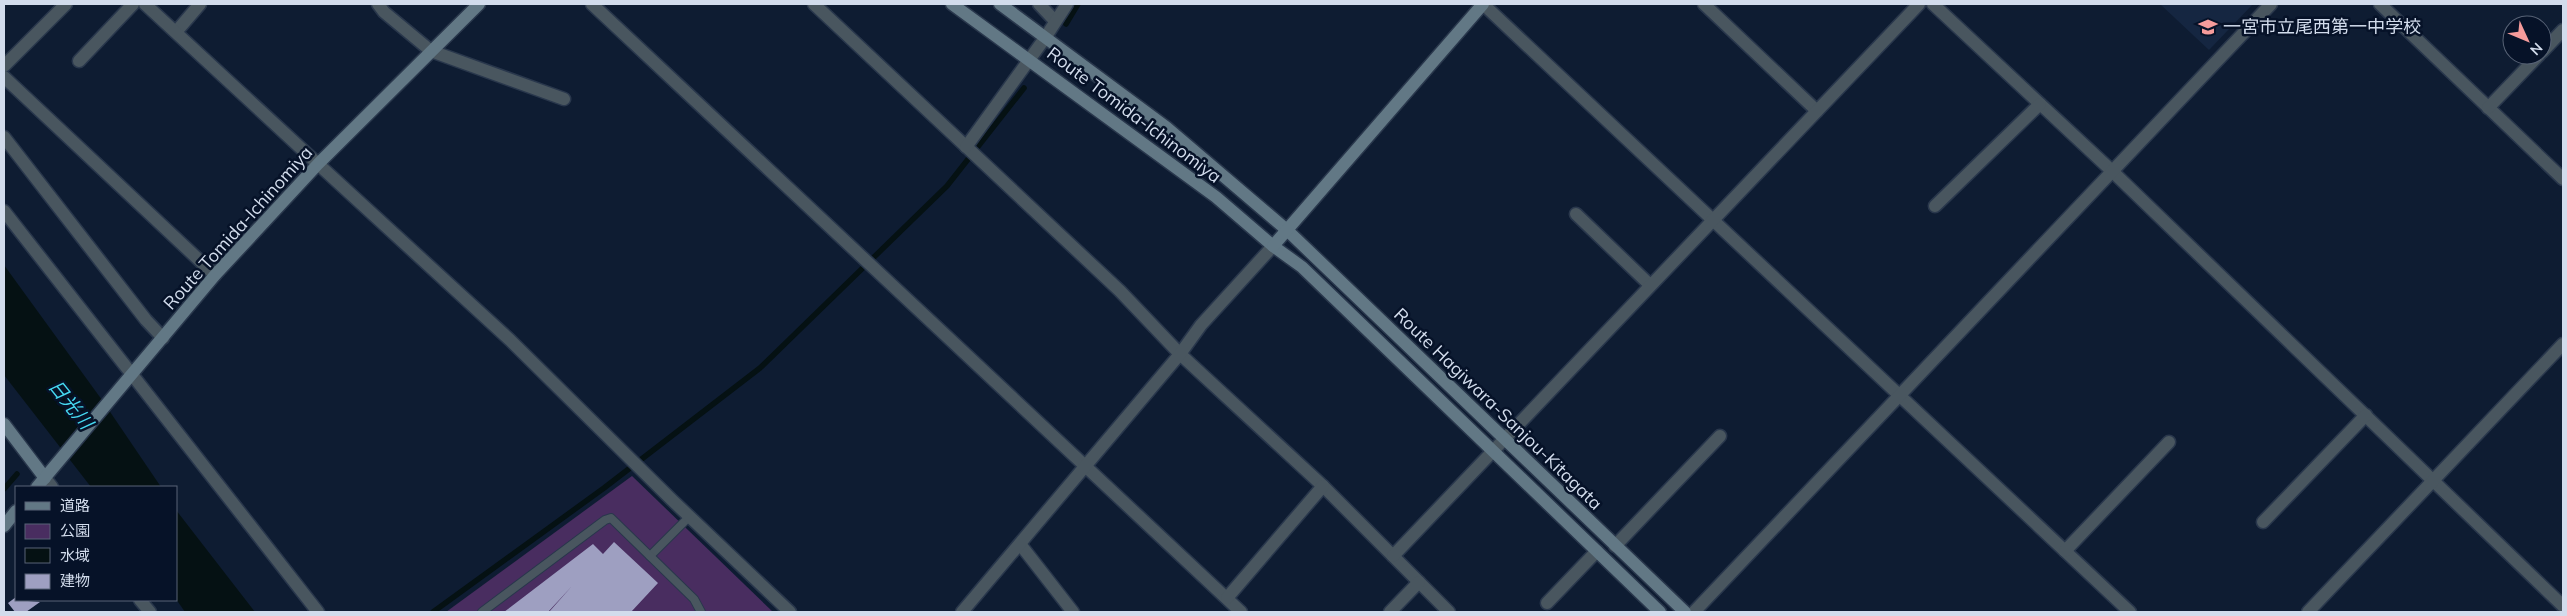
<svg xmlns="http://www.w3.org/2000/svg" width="2567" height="616" font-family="Mulish,'Noto Sans JP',sans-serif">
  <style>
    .built { fill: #152641 }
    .green { fill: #492d60 }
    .water { fill: #051113 }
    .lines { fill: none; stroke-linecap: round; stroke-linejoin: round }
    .stream { stroke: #051113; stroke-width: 5.5 }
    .building { fill: #9e9fc1 }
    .service-casing { stroke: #29374c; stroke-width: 10 }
    .minor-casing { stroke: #29374c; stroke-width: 15 }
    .tertiary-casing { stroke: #29374c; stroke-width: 15 }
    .secondary-casing { stroke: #29374c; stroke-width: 15 }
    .service { stroke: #49565f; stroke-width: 8 }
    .minor { stroke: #49565f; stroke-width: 12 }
    .tertiary { stroke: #49565f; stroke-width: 12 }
    .secondary { stroke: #627885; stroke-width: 12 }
    .labels { text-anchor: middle; stroke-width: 5; stroke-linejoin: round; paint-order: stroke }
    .poi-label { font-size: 18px; fill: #d2dcec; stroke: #061228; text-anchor: start }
    .street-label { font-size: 18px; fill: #d2dcec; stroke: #061228 }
    .water-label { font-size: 19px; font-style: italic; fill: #46d9f2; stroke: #061228 }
  </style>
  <rect width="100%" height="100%" fill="#0e1c32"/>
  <polygon class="built" points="2160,4 2253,4 2209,50"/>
  <polygon class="green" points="632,476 773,612 446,612"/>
  <g class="water">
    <polygon points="4,265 102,400 161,487 91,487 4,375"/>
    <polygon points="176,510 255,612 185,612 176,599"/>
  </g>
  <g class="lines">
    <g class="stream">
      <polyline points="1066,24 1078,4"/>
      <polyline points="4,489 17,474"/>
      <polyline points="433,612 604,488 760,368 947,186 1024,88"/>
    </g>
  </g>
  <g class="building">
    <polygon points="614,542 658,583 631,612 549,612 572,586 548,612 504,612 593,544 603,554"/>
    <polygon points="16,597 16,600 40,602 26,612 15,612 8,603"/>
  </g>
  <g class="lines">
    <g class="service-casing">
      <g id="service">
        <polyline points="650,556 689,517"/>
        <polyline points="482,612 605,520 611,518 694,599 701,612"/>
      </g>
    </g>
    <g class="minor-casing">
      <g id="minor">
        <polyline points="378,4 384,12 431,51 564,99"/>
        <polyline points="592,4 1241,612"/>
        <polyline points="814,4 1120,291 1180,354 1323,486 1449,612"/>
        <polyline points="1039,4 1055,21"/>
        <polyline points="1483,4 2130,612"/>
        <polyline points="1704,4 1817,111"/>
        <polyline points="1933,4 2112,171 2563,606"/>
        <polyline points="2380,4 2563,179"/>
        <polyline points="176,32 200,4"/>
        <polyline points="2542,52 2563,30"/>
        <polyline points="79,61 133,4"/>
        <polyline points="4,66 66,4"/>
        <polyline points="4,77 215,275"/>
        <polyline points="2488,108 2539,55"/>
        <polyline points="4,137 146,320 163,338"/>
        <polyline points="966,147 1045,38 1067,4"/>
        <polyline points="318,164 510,340 672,500 790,612"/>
        <polyline points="1935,206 2040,104"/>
        <polyline points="4,211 318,612"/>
        <polyline points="1576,214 1650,285"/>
        <polyline points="2263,522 2366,415"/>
        <polyline points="1020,544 1073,612"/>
        <polyline points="1615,546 1720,436"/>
        <polyline points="2065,551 2169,442"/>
        <polyline points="1393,556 1919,4"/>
        <polyline points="1227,598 1323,486"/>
        <polyline points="1547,603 1597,551"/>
        <polyline points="1390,612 1419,582"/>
        <polyline points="1694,612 2271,4"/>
        <polyline points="2308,612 2563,344"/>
      </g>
    </g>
    <g class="tertiary-casing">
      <g id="tertiary">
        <polyline points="145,4 318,164"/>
        <polyline points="45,478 52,487"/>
        <polyline points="140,600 150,612"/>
        <polyline points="962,612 1180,354 1201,325 1273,246"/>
      </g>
    </g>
    <g class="secondary-casing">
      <g id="secondary">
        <polyline points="952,4 1216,197 1273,246 1302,267 1660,612"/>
        <polyline points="1000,4 1166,127 1288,231 1685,612"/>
        <polyline points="1273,246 1483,4"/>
        <polyline points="4,424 45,478"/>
        <polyline points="37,487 215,275 318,164 479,4"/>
        <polyline points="4,526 16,511"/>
      </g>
    </g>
    <use href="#service" class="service"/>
    <use href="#minor" class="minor"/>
    <use href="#tertiary" class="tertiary"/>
    <use href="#secondary" class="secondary"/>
  </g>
  <defs>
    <g id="school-bare" transform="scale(1.5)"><path d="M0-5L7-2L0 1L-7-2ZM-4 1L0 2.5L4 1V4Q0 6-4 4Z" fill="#f59b9b" stroke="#061228" stroke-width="2.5" paint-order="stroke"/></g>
  </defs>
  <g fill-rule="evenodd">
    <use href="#school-bare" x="2208" y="27"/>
  </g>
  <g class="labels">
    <g class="poi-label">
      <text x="2223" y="33">一宮市立尾西第一中学校</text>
    </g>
    <g class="street-label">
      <text transform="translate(1134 115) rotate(37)" y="6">Route Tomida-Ichinomiya</text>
      <text transform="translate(238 228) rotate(-48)" y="6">Route Tomida-Ichinomiya</text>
      <text transform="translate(1498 409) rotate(44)" y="6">Route Hagiwara-Sanjou-Kitagata</text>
    </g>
    <g class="water-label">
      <text transform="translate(71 404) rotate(51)" y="7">日光川</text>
    </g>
  </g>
  <rect width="2567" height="616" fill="none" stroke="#d2dcec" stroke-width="10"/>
  <rect x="15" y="486" width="162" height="115" fill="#061228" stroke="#586376"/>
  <rect x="25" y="502" width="25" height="8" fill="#627885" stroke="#586376"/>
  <text x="60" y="511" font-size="15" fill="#d2dcec">道路</text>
  <rect x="25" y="524" width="25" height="15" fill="#492d60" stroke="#586376"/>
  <text x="60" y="536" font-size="15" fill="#d2dcec">公園</text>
  <rect x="25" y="548" width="25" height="15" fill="#051113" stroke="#586376"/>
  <text x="60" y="561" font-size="15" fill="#d2dcec">水域</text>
  <rect x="25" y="574" width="25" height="15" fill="#9e9fc1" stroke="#586376"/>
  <text x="60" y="586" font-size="15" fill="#d2dcec">建物</text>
  <g transform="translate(2527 40) rotate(134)"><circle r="24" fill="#061228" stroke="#586376"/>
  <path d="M0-4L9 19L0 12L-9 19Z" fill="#f59b9b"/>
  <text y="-8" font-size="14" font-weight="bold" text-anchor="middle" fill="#d2dcec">N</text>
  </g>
</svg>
